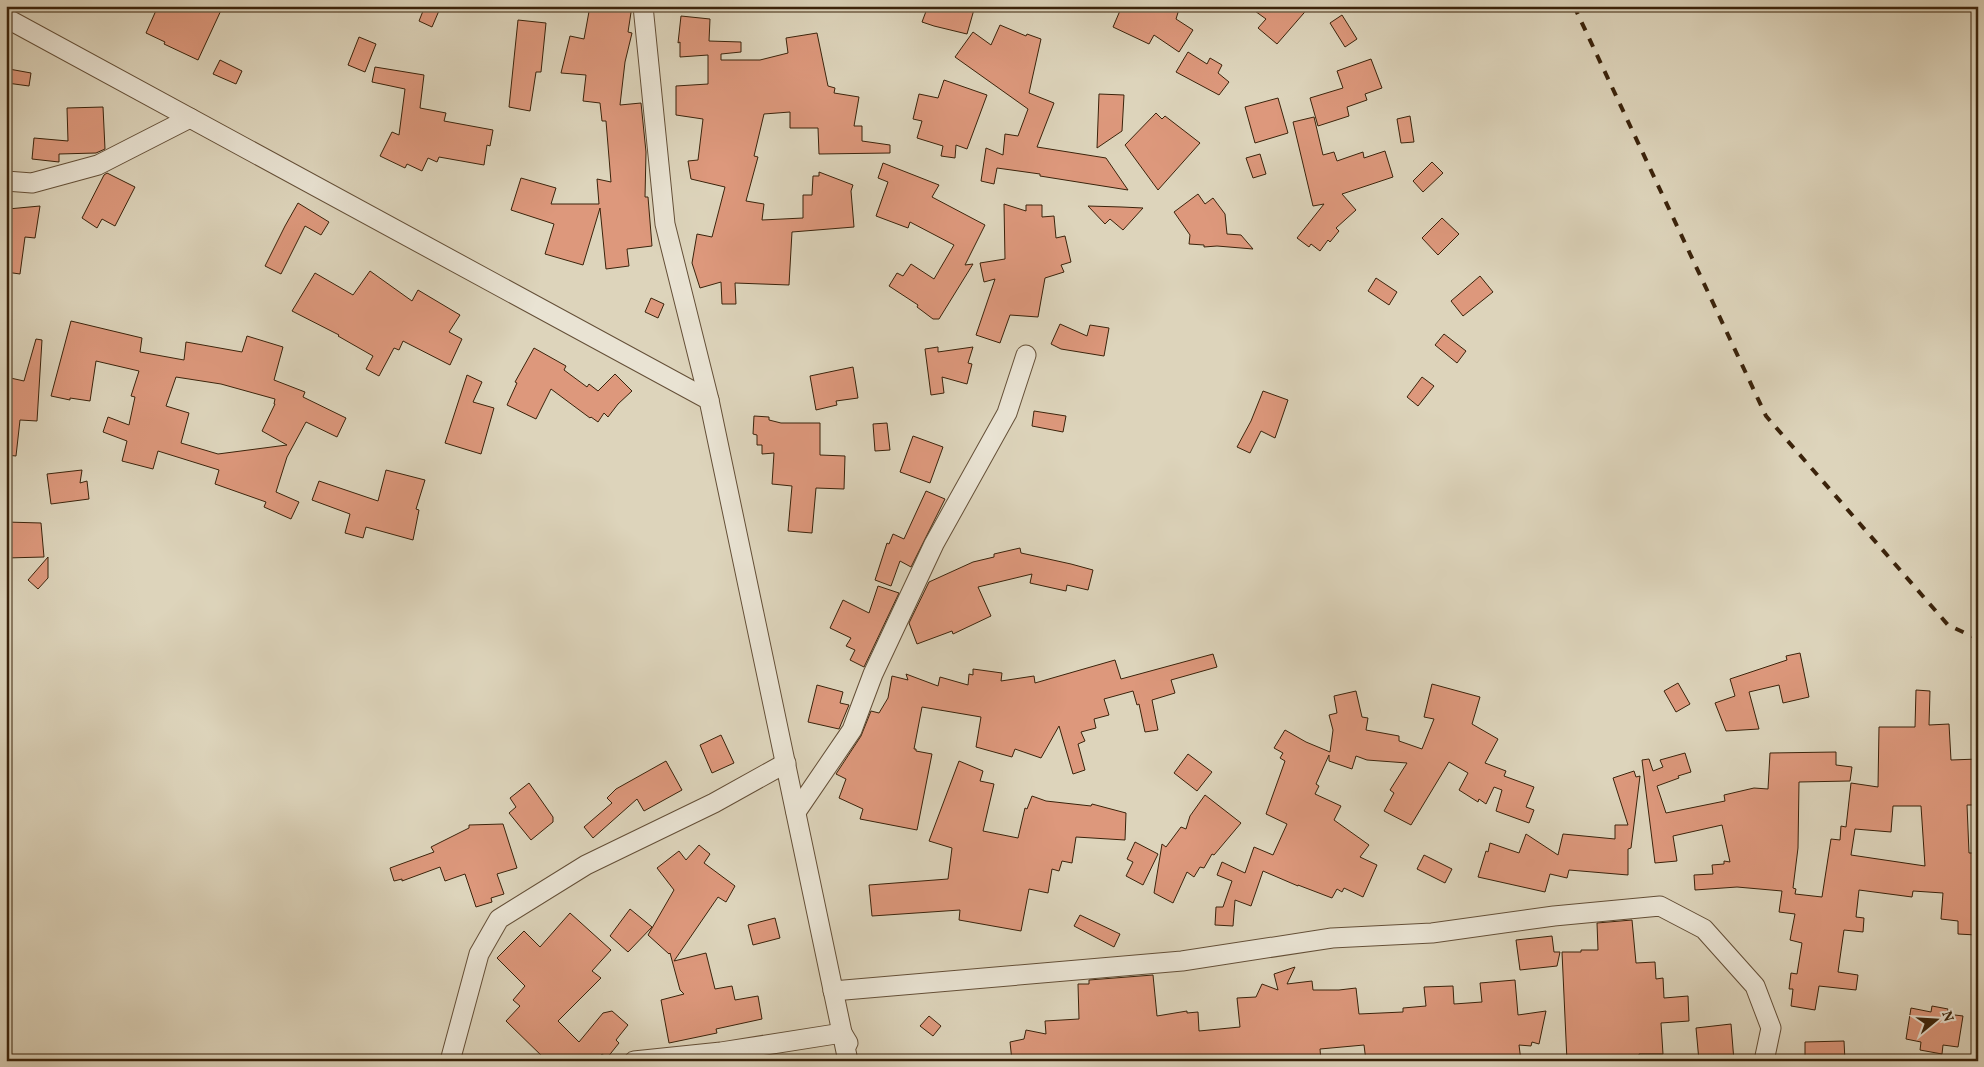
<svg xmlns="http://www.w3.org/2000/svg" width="1984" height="1067" font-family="Vollkorn,serif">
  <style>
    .building { fill: #dd987c; stroke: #3b230b; fill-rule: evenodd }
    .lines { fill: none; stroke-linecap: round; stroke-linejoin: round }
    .minor-casing { stroke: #644f37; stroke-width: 21 }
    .minor { stroke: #e9e3d3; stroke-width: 19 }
    .rail { stroke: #3b230b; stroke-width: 4; stroke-dasharray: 9 9; stroke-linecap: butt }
  </style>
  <rect width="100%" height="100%" fill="#ddd4bb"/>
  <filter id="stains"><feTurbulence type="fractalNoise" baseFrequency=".004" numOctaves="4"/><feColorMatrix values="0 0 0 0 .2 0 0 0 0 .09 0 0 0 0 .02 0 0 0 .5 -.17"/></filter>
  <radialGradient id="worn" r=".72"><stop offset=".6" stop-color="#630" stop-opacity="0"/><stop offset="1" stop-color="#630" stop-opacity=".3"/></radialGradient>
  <g class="building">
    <polygon points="158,6 223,6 198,60 164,44 165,42 146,33"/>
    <polygon points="425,6 441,6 432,27 419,21"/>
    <polygon points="590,6 632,6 628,32 632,33 625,62 620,105 641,103 646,152 645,197 648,197 652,246 627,249 629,266 606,269 600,208 583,265 545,254 554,224 511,210 521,178 556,188 551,204 599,204 597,179 611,182 606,121 602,121 600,103 583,101 586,75 561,73 570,36 584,39"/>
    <polygon points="928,6 975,6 967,34 934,26 922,22"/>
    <polygon points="1122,6 1180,6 1176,19 1193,30 1179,52 1154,35 1149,44 1113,27"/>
    <polygon points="1248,6 1310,6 1277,44 1258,28 1266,19"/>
    <polygon points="1342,15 1357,39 1345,47 1330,23"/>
    <polygon points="681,16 710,19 709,41 741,42 741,52 721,54 721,60 760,60 788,53 786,38 817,33 828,86 835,88 834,93 859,97 854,126 862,126 862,141 890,145 890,153 819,154 818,128 790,128 790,112 764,114 754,156 758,157 746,201 764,204 762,220 803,218 803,195 812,195 813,176 819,176 819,172 853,185 851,191 854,227 792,232 789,285 735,283 736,304 722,304 721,282 700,288 692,263 697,234 712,237 725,187 691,179 688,161 698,160 703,119 676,115 676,86 708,84 708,55 680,57 680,42 678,43"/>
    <polygon points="518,20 546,23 541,72 536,72 530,111 509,107"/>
    <polygon points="1000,25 1026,36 1027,34 1041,39 1029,93 1054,103 1037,147 1106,158 1128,190 1040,176 1040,174 997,168 994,184 981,181 986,148 1003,155 1005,134 1018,136 1028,109 955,57 973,32 991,45"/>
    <polygon points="359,37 376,44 365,72 348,65"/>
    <polygon points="1188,52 1207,64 1210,58 1222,65 1218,73 1229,82 1219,95 1176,72"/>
    <polygon points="1371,59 1382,88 1365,94 1367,100 1347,107 1349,116 1318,126 1310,98 1343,88 1337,71"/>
    <polygon points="220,60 242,71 236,84 213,74"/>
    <polygon points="375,67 424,75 420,108 446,113 444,121 493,130 490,146 487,145 484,165 439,157 437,162 428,158 422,171 407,164 405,168 380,156 392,132 399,135 405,89 372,82"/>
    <polygon points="9,69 31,73 29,86 7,83"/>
    <polygon points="944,80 987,95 967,149 956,145 955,158 941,156 943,146 917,138 922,121 913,119 919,94 938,98"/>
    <polygon points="1099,94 1124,95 1122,131 1097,148"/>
    <polygon points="1278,98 1288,133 1255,143 1245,107"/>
    <polygon points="103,107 105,149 96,153 59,154 59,162 32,159 34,138 68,141 67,108"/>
    <polygon points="1156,113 1162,119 1165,116 1200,143 1158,190 1125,145"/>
    <polygon points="1410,116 1414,142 1401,143 1397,119"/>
    <polygon points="1314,117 1323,155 1334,152 1337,161 1363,152 1364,158 1385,151 1393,177 1342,194 1356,210 1336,228 1339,231 1330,242 1328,240 1320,251 1311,244 1309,247 1297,238 1324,204 1313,206 1293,122"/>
    <polygon points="1260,154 1266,174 1253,178 1246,158"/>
    <polygon points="1432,162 1443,173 1423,192 1413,181"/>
    <polygon points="883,163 939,185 932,197 985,225 965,265 973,264 939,319 933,319 917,307 918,305 889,286 897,273 903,276 911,264 934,279 954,245 910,222 908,228 876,216 888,182 878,178"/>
    <polygon points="107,173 135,187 115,226 102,219 97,228 82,218 104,175"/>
    <polygon points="1198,194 1205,204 1213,198 1225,214 1227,234 1241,235 1253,249 1217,246 1204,247 1204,245 1189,244 1190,235 1174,212"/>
    <polygon points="298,203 329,222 321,235 305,226 281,274 265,266 285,226"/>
    <polygon points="1004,204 1026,211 1026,205 1042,205 1042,217 1054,216 1056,238 1065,236 1071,262 1061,265 1064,272 1045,278 1038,317 1010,315 1000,343 976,335 995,279 984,282 980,263 1005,259"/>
    <polygon points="40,206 35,238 25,237 20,274 6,272 6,231 9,231 8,209"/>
    <polygon points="1088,206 1122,207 1143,208 1123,230 1110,219 1105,224"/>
    <polygon points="1442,218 1459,234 1438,255 1422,238"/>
    <polygon points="370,271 412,301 418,290 460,315 449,332 462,339 450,365 403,341 399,350 394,348 379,376 366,369 373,356 338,336 339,335 292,311 315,273 353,295"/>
    <polygon points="1480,276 1493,292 1463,316 1451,301"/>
    <polygon points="1376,278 1397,292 1389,305 1368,291"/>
    <polygon points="651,298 664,304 658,318 645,312"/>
    <path d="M71 321 142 338 140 352 184 360 186 342 242 352 247 336 283 347 274 380 305 392 303 397 346 418 337 437 306 422 287 457 276 492 299 502 291 519 264 507 266 502 215 484 219 470 158 451 153 469 122 461 127 441 103 432 108 417 129 425 135 397 131 396 139 371 96 361 90 401 70 398V400L51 396ZM176 377 221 384 275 399 274 404H275L262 431 287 445 218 454 181 443 189 413 166 406Z"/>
    <polygon points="1060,324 1087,336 1090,325 1109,328 1104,356 1061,349 1051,344"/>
    <polygon points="1444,334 1466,351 1457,363 1435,345"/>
    <polygon points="36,339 42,340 37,421 20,420 16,456 6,455 6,377 24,381"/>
    <polygon points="938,347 938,352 973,347 968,363 972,364 967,384 942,377 944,393 931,395 925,349"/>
    <polygon points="534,348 566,366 564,370 587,387 589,384 598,391 615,374 632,391 618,404 608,417 604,413 598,422 591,417 590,418 551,389 536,419 507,405 517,383 515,382"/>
    <polygon points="853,367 858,398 836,401 837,405 816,410 810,376"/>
    <polygon points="467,375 482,382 473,402 494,408 481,454 445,443"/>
    <polygon points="1422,377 1434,386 1418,406 1407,397"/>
    <polygon points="1263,391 1288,400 1275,438 1261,431 1250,453 1237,447 1251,421"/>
    <polygon points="1034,411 1066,416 1063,432 1032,426"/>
    <polygon points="754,416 769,417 769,420 781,423 820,423 820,455 845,456 844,489 816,488 812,533 788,531 792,486 772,484 774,453 762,454 762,445 757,445 757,435 753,434"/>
    <polygon points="887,423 890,450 875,451 873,424"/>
    <polygon points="913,436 943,447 930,483 900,472"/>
    <polygon points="82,470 80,483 87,481 89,499 51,504 47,474"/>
    <polygon points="386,470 425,480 416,509 419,510 413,540 366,527 363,538 345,533 350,514 312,500 319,481 378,501"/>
    <polygon points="926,491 945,499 911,567 900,561 891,586 875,580 887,543 889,544 893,534 904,539"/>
    <polygon points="6,522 41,523 44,557 6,558"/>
    <polygon points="1020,548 1021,553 1071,564 1093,570 1088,590 1067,585 1066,591 1030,583 1032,574 978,587 991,616 953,634 952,631 917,644 909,623 929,582 973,562 994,557 994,554"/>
    <polygon points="48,557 48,578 38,589 28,580"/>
    <polygon points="878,586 899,593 864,667 850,660 855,650 846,646 851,638 830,628 843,600 869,613"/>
    <polygon points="1800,653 1809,697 1783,703 1779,685 1749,692 1759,729 1726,731 1715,703 1735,696 1730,679 1787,660 1786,656"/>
    <polygon points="1213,654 1217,667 1171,680 1175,693 1152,700 1158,730 1145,732 1139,704 1137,705 1133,691 1104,699 1109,715 1094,719 1096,728 1081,732 1085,741 1078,744 1085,770 1073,774 1059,726 1041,758 1015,749 1012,757 976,747 981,717 922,707 914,749 916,749 916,751 932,754 917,830 860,819 863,809 839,798 846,779 836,774 861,736 871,711 879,713 888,698 892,676 908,680 906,674 938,686 940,677 968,685 969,674 973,675 973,669 1002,673 1001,681 1034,676 1035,683 1115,660 1121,679"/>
    <polygon points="1678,683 1690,704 1676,712 1664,691"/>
    <polygon points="1432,684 1480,697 1472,724 1498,739 1485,763 1506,771 1504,776 1534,787 1526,807 1534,810 1529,823 1496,811 1502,790 1494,787 1486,804 1479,799 1478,802 1459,790 1468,773 1449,762 1411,825 1384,811 1394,793 1390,790 1407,763 1367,760 1356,756 1352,769 1329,761 1329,755 1316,784 1319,786 1315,794 1341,806 1334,820 1369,845 1360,857 1377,865 1363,897 1344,888 1342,892 1337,889 1332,898 1298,885 1298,886 1263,871 1251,906 1235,900 1233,926 1215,925 1216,907 1223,907 1232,881 1217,875 1222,862 1245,873 1254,847 1273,855 1287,824 1266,814 1285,761 1280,758 1283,753 1274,748 1285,730 1306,742 1330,752 1333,730 1329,715 1337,713 1334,696 1356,691 1362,717 1368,718 1366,730 1399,736 1399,741 1422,749 1434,719 1424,717"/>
    <polygon points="817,685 843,692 840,703 849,705 839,729 808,722"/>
    <path d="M1916 690 1930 691 1929 725 1949 724 1951 760 1978 759V803H1975V805H1967L1969 853H1978L1976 935 1958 934V921L1941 919 1943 893 1913 891 1912 897 1859 890 1856 917 1864 918 1863 932 1844 930 1838 972 1858 975 1856 990 1819 986 1815 1010 1791 1006 1793 989H1789L1791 973 1797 974 1802 943 1790 940 1795 914 1779 912 1782 891 1737 887 1695 890 1694 875 1713 874 1712 865 1724 864V861L1730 862 1722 825 1673 836 1677 861 1655 863 1642 760 1649 759 1653 771 1663 767 1660 760 1685 753 1691 772 1678 776 1679 778 1657 786 1666 813 1725 801 1724 795 1754 788 1768 789 1770 753 1836 752V765L1852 767 1850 781 1799 782 1798 848 1793 888 1796 889 1795 894 1822 897 1831 839 1840 840 1841 826 1846 827 1851 783 1878 787 1879 727H1915ZM1893 806H1921L1925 866 1851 855 1855 829 1891 832Z"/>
    <polygon points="721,735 734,763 712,773 700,745"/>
    <polygon points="1188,754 1212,772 1197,791 1174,773"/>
    <polygon points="666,761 682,790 644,811 637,799 593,838 584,827 612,803 607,798 616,789"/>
    <polygon points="959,761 983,771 980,781 994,784 983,831 1018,838 1025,808 1027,809 1032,796 1046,801 1091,806 1092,804 1126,813 1125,840 1076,837 1072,863 1062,861 1059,871 1052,869 1048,893 1029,889 1021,931 959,920 960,910 872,916 869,885 948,879 952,848 929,841"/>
    <polygon points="1634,771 1636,777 1640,776 1631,848 1628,849 1628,875 1569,870 1567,878 1550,874 1545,892 1478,877 1486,851 1488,852 1490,843 1519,853 1526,834 1558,855 1563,834 1615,839 1615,825 1628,825 1613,778"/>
    <polygon points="529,783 553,817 553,822 531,840 509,813 516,807 510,798"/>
    <polygon points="1205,795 1241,823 1214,855 1212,854 1204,868 1200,867 1194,877 1187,872 1173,903 1154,893 1162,844 1166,847 1181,827 1186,829 1190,816"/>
    <polygon points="503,824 517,868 497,874 504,894 491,898 492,902 476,907 465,874 445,881 440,867 402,881 402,879 394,881 390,868 434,852 431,847 469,828 469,825"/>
    <polygon points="1135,842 1158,854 1143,885 1126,876 1133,862 1127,859"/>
    <polygon points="699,845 710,854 704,863 735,886 726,902 718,897 674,961 706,953 715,989 732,986 735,1000 758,996 762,1019 716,1029 717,1033 669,1043 661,1000 684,994 680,990 670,953 669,954 648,935 674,890 657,868 679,851 686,860"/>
    <polygon points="1424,855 1452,869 1445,883 1417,869"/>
    <polygon points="630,909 652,927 628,952 610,936"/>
    <polygon points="570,913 611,950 592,971 601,978 558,1021 579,1042 603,1013 612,1011 628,1025 616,1040 619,1043 607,1058 602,1054 596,1061 547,1061 506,1021 520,1006 513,1000 525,986 497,958 524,931 540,947"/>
    <polygon points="1080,915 1120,934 1114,947 1074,926"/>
    <polygon points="775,918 780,938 753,945 748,925"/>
    <polygon points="1632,920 1636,963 1655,962 1656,979 1663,978 1664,998 1688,996 1689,1021 1661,1023 1663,1054 1639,1054 1639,1061 1567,1061 1562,952 1581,952 1581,950 1598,950 1597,923"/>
    <polygon points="1552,936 1554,952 1560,952 1557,966 1520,970 1516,940"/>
    <polygon points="1295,967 1287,984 1312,981 1313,990 1339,990 1356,988 1359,1014 1403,1012 1403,1008 1426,1006 1424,987 1453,986 1454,1004 1482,1002 1480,983 1515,980 1518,1015 1546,1011 1539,1044 1532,1042 1531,1046 1519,1045 1521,1061 1366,1061 1364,1045 1320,1049 1321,1061 1012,1061 1010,1042 1024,1039 1026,1030 1046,1034 1045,1021 1079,1019 1078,984 1089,984 1089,980 1153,975 1157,1016 1187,1011 1187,1013 1198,1012 1199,1031 1240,1027 1237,998 1256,997 1262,984 1278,990 1274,974"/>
    <polygon points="1932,1006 1948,1009 1947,1014 1963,1016 1958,1047 1943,1045 1942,1054 1920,1050 1921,1042 1906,1039 1911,1008 1931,1012"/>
    <polygon points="929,1016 941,1026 933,1036 920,1026"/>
    <polygon points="1731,1024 1734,1061 1699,1061 1696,1028"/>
    <polygon points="1844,1041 1845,1061 1805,1061 1805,1042"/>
  </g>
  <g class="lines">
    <g class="minor-casing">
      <g id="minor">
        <polyline points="643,6 665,224 709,400"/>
        <polyline points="6,18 709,400 848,1061"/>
        <polyline points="6,181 32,183 98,165 190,118"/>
        <polyline points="796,812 852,730 873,674 934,544 1007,413 1026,355"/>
        <polyline points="833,991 1182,961 1332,938 1432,933 1554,916 1660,906 1704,929 1755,986 1771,1028 1764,1061"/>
        <polyline points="450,1061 479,954 499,919 586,865 714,803 786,763"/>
        <polyline points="634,1061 721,1052 842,1033 848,1043"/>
      </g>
    </g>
    <use href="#minor" class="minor"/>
    <polyline class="rail" points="1574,6 1766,416 1948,625 1978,639"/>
  </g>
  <rect width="1984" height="1067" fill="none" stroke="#ddd4bb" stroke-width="25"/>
  <rect x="8" y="8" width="1969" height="1052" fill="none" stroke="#3b230b" stroke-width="2.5"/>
  <rect x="12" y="12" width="1959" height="1042" fill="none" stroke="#3b230b"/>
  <g transform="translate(1936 1020) rotate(72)" stroke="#e9e3d3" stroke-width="4" paint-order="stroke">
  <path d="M0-4L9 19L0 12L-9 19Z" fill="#3b230b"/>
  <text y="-8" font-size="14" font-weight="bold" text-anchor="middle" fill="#3b230b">N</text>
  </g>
  <rect width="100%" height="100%" filter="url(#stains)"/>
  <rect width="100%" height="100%" fill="url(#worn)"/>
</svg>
